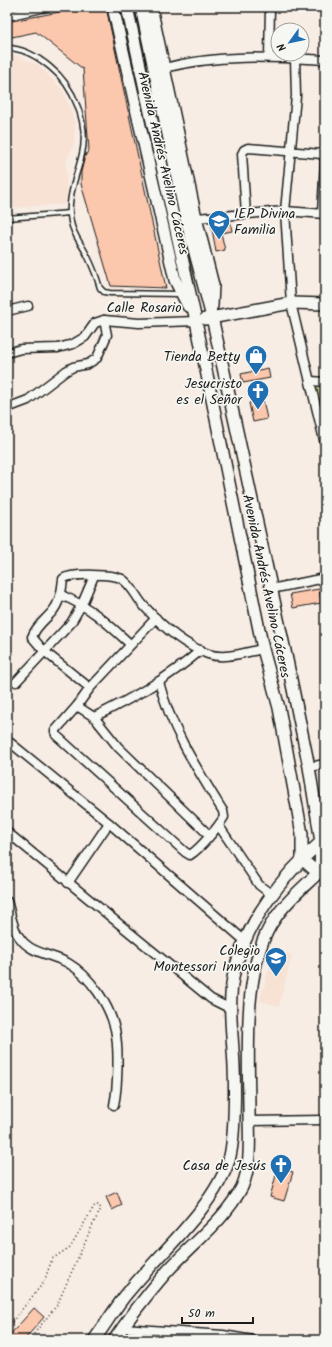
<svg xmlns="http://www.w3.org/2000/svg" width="332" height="1347" font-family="Kalam,sans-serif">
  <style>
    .built { fill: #f8e2d4 }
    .green { fill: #cce297; stroke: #747f5a }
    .building { fill: #fcc8ad; stroke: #1c1c1c }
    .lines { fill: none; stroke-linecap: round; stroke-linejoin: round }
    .lane-casing { stroke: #1c1c1c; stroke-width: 7 }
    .street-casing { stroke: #1c1c1c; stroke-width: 11 }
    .secondary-casing { stroke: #1c1c1c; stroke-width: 14 }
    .path { stroke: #1c1c1c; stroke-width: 1.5; stroke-dasharray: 1 3; stroke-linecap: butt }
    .lane { stroke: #f6f6f2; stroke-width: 4 }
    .street { stroke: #f6f6f2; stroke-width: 8 }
    .secondary { stroke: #f6f6f2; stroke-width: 11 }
    .labels { text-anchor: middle; stroke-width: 3.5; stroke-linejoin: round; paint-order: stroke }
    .street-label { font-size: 14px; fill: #1c1c1c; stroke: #f6f6f2 }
    .poi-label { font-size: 14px; fill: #1c1c1c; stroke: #f6f6f2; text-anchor: end }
  </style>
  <rect width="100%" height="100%" fill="#f7ede4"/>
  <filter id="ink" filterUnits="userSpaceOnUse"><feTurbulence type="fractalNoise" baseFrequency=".025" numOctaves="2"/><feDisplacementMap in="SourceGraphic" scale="8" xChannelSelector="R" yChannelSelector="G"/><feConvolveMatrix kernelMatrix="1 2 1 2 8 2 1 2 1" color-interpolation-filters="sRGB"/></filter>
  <g filter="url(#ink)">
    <g class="built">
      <polygon points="12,54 38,65 63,90 75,122 74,145 66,162 67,204 7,208 7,55"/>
      <polygon points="274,950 292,955 279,1006 260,1001"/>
    </g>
    <polygon class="green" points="315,384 325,386 325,425"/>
    <g class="building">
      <polygon points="85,7 106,7 166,288 111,286 81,184 81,172 85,156 89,150 83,69 36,32 7,38 7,22"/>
      <polygon points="230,221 232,231 221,233 225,250 216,252 211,223"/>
      <polygon points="268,368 270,378 243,383 241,374"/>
      <polygon points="263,400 267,419 253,422 249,403"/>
      <polygon points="319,589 321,603 293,608 290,594"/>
      <polygon points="278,1168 293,1172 284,1201 270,1197"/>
      <polygon points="117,1192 122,1205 112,1210 106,1197"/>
      <polygon points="34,1308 44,1317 24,1340 14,1340 9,1336"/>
    </g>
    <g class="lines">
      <g class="lane-casing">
        <g id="lane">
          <path d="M7 48C24 48 38 57 50 67 74 86 89 124 82 154 77 176 66 199 71 222 73 235 83 246 88 257 93 267 97 278 100 288L104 292 110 293 180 294"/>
          <polyline points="7,218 70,213"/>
        </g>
      </g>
      <g class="street-casing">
        <g id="street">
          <polyline points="7,16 46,7"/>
          <polyline points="269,57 270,7"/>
          <polyline points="295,58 296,96 285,211 291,303 325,444"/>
          <path d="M164 68C217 54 270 57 325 60"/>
          <polyline points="246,214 242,154 244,150 248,148 322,154 325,160 322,214"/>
          <polyline points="196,218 285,211 325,214"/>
          <polyline points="7,311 28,306"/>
          <polyline points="7,353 21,349 58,348 73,344 85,337 95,323 104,320 139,323 196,321"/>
          <polyline points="311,381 325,382"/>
          <polyline points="7,408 28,400 66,371 73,367 88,364 97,358 107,335 104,320"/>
          <polyline points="271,589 325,578"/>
          <path d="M61 595C92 608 106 622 130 644"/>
          <path d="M156 618 90 688 77 706 55 731 56 735 185 852 190 855C201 848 218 827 224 817L223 811C197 769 171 729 159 682"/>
          <polyline points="16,682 71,623 82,604 94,576"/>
          <path d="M90 688 44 651 32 637C36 626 44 621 52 612 60 603 62 591 63 579 70 573 114 574 122 579 133 586 136 598 145 607 162 626 184 645 208 654 225 660 246 652 263 649"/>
          <polyline points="77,706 94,717 118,747 209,835"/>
          <path d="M94 717C133 698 167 679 201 650"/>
          <polyline points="7,740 109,823 245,941"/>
          <polyline points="309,767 325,764"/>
          <polyline points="219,826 259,885 272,895"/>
          <polyline points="7,832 211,999 231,1009"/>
          <polyline points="68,883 109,823"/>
          <path d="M7 901C11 913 12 929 20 938 31 954 52 954 68 963 90 976 109 1004 115 1029 119 1048 118 1086 114 1105"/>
          <polyline points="249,1121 325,1120"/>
          <polyline points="123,1328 223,1335 253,1340"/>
        </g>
      </g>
      <g class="secondary-casing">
        <g id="secondary">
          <polyline points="113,7 175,280 188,306"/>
          <polyline points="127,7 196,321 263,649 279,708 302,834 302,859 312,868 320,871"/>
          <polyline points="151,7 196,218 213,285 212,306"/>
          <polyline points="205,319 291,303 325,304"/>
          <path d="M94 1340C106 1324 116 1306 129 1291 161 1252 214 1207 229 1160 235 1139 235 1090 234 1067 233 1037 227 1003 234 973 246 922 282 876 321 842"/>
          <path d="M114 1340C129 1318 146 1296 164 1275 189 1246 224 1222 242 1187 252 1164 249 1136 249 1112 249 1055 241 964 276 917 288 899 305 886 320 871L321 842 309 767 287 660 212 317 186 219 141 7"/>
        </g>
      </g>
      <polyline class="path" points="7,1328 44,1282 52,1259 70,1247 95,1205 99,1205 101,1209 92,1226 57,1305 29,1340"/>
      <use href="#lane" class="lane"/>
      <use href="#street" class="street"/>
      <use href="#secondary" class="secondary"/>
    </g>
  </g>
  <defs>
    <g id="school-pin" transform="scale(1.15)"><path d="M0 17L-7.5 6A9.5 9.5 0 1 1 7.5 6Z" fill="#1f6fb2" stroke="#f6f6f2"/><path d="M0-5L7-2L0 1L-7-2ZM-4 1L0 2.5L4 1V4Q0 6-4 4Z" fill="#fff"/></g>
    <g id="shop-pin" transform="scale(1.15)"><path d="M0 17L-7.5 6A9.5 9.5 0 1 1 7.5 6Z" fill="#1f6fb2" stroke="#f6f6f2"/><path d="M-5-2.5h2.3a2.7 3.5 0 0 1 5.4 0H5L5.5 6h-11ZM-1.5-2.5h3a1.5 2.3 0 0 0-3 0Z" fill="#fff"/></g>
    <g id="church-pin" transform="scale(1.15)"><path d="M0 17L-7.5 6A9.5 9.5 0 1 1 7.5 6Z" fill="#1f6fb2" stroke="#f6f6f2"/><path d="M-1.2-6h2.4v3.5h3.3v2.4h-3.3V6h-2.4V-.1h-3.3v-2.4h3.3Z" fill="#fff"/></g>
  </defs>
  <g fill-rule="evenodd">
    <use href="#school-pin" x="219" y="221"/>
    <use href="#shop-pin" x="256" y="356"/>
    <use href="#church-pin" x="258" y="391"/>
    <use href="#school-pin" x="276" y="958"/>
    <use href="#church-pin" x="281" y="1165"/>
  </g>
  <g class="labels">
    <g class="street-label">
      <text transform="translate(164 163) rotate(77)" y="5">Avenida Andrés Avelino Cáceres</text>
      <text x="144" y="312">Calle Rosario</text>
      <text transform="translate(267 586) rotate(78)" y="5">Avenida Andrés Avelino Cáceres</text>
    </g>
    <g class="poi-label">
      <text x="234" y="218" text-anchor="start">IEP Divina<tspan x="234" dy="16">Familia</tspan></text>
      <text x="240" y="361">Tienda Betty</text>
      <text x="242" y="388">Jesucristo<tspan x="242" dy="16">es el Señor</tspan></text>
      <text x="260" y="955">Colegio<tspan x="260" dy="16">Montessori Innova</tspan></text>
      <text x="266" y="1170">Casa de Jesús</text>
    </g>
  </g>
  <rect width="332" height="1347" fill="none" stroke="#f6f6f2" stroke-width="24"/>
  <rect x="12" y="12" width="308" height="1323" fill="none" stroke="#1c1c1c" stroke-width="1.5" filter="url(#ink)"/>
  <g transform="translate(290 42) rotate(237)"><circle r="19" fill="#f6f6f2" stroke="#9f9f9c"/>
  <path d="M0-3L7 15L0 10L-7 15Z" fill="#1f6fb2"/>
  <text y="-6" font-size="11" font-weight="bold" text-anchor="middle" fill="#1c1c1c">N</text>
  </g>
  <path d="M182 1317v6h71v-6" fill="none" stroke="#1c1c1c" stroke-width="2"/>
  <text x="188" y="1317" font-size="12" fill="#1c1c1c" stroke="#f6f6f2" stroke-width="3" paint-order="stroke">50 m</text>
</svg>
